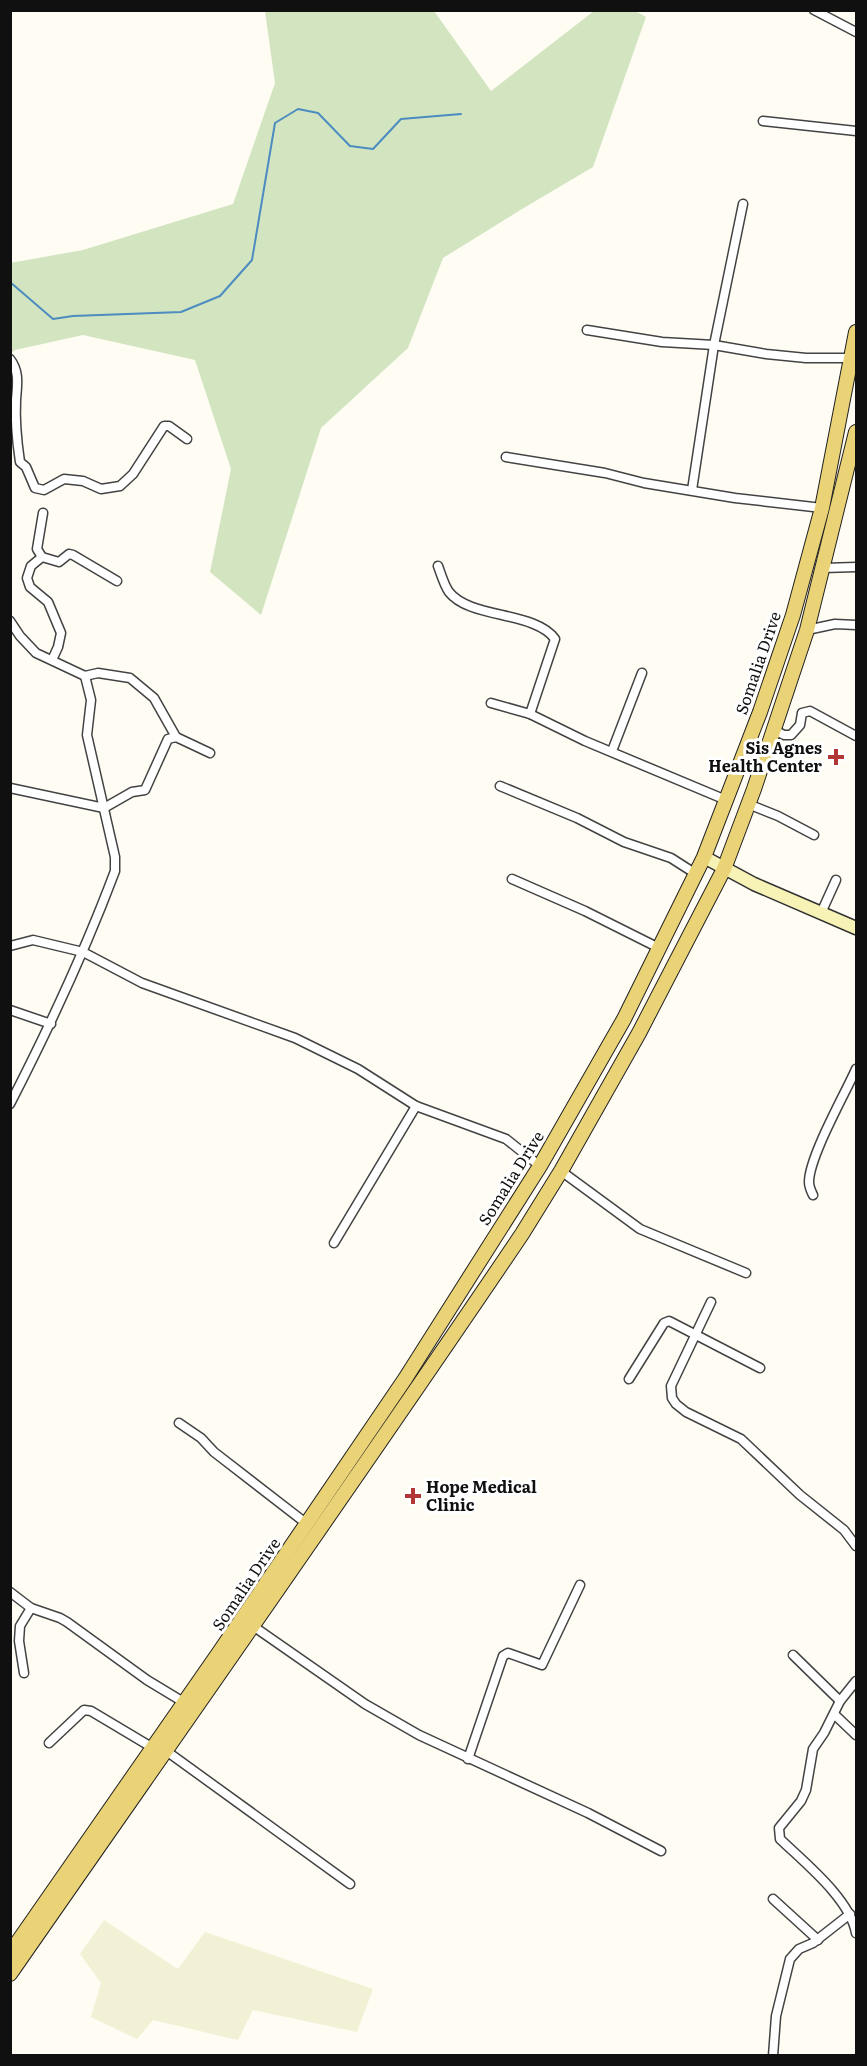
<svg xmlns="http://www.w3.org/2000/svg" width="867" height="2066" font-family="Literata,serif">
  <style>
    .farmland { fill: #f2f1d5 }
    .green { fill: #d2e5c0 }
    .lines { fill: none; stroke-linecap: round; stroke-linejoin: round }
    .stream { stroke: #4c8cc0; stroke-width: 2 }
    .street-casing { stroke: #434343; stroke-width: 11 }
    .secondary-casing { stroke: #323232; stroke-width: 15 }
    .primary-casing { stroke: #212121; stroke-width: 16 }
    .street { stroke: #fff; stroke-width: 8 }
    .secondary { stroke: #f7f2b6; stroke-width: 12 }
    .primary { stroke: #ead377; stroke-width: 14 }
    .poi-dot { fill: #b23636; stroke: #fff; stroke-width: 2 }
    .labels { text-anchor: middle; stroke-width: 6; stroke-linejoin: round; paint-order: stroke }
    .street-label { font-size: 16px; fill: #101010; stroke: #fff }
    .poi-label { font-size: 16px; font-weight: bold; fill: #101010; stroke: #fff; text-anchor: end }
  </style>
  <rect width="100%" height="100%" fill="#fefcf3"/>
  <polygon class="farmland" points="104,1920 178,1969 205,1932 373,1989 357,2032 253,2010 238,2040 153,2020 137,2039 91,2017 101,1983 80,1954"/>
  <polygon class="green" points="265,11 434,11 491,91 594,11 635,11 646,17 593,167 522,209 443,258 408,348 321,428 261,615 210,572 231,469 195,360 83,335 15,350 11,353 10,263 83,250 233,204 275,83"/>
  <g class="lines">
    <polyline class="stream" points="10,282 53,319 73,316 181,312 220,296 252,260 275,123 298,109 318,113 350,146 373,149 401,119 461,114"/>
    <g class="street-casing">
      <g id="street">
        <polyline points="814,10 856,32"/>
        <polyline points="763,121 856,131"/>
        <polyline points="587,330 662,342 714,345 766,354 806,358 852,358"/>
        <path d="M10 359C20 372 17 385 16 400 15 420 17 442 20 462L26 467 35 488 44 490 64 479 83 481 101 489 120 486 133 474 164 426H169L187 439"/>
        <polyline points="506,457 605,473 644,483 735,498 822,508"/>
        <polyline points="692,490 714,345 743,204"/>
        <polyline points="43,513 37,549 42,557 59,562 69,554 73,555 117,581"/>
        <polyline points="42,557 31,566 27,578 30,587 48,602 61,633 58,647 52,660"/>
        <path d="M438 566C441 574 444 585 449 592 470 619 535 611 555 639L530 714"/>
        <polyline points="823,568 856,567"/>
        <polyline points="10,621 20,636 36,653 85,676 98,673 130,678 154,698 176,737"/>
        <polyline points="807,630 835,624 856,625"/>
        <polyline points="491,703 530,714 585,741 726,800"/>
        <polyline points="774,730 784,735 791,735 800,725 802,713 810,711 856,736"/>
        <polyline points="612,751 642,673"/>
        <polyline points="500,786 577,818 624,842 671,858 696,874"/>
        <polyline points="10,788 104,808 132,792 145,790 168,739 176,737 210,753"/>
        <polyline points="748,804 778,816 814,835"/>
        <polyline points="512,879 585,911 659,948"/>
        <polyline points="821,913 836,880"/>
        <polyline points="10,946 33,940 83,952 142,983 295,1038 358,1069 416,1106 506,1139 540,1166"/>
        <polyline points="10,1010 51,1024"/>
        <path d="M10 1104C49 1028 85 951 115 871V857L87 735 91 700 85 676"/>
        <polyline points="561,1171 640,1229 746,1273"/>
        <path d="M813 1195C811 1191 809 1186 809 1182 809 1157 845 1094 856 1069"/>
        <polyline points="334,1243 416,1106"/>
        <polyline points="711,1302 671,1386 672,1398 676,1404 686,1412 741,1439 800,1495 844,1530 856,1546"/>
        <polyline points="629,1379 664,1323 669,1321 760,1368"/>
        <polyline points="179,1423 201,1438 214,1452 307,1524"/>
        <polyline points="10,1592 31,1608 60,1618 67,1622 147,1680 185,1703"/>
        <polyline points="253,1626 365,1704 419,1735 588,1813 661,1851"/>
        <polyline points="793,1655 840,1701"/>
        <polyline points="24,1673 19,1641 20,1626 31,1608"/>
        <path d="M856 1681 840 1701 824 1733 813 1749 806 1790 801 1801 779 1828 780 1839C805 1863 850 1899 856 1933"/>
        <polyline points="834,1714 856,1735"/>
        <polyline points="49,1743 84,1710 91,1711 153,1748"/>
        <polyline points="165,1750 350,1884"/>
        <polyline points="468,1759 503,1656 508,1653 542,1665 580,1585"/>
        <polyline points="773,1899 818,1940"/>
        <polyline points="773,2056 776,2016 790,1959 799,1949 813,1943 850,1914"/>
      </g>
    </g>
    <g class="secondary-casing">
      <polyline id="secondary" points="704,857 754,884 856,928"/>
    </g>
    <g class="primary-casing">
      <g id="primary">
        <polyline points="10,1953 218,1654 405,1379 540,1166 624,1019 704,857 760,712 793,615 822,508 856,332"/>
        <path d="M10 1974C181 1728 354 1483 522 1234L561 1171 639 1033 724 869 754 789 807 630 856 432"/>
      </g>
    </g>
    <use href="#street" class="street"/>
    <use href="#secondary" class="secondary"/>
    <use href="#primary" class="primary"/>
  </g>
  <g class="poi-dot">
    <path d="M833 748h6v6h6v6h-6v6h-6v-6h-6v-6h6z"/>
    <path d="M410 1487h6v6h6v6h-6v6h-6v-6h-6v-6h6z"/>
  </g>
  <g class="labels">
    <g class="street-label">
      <text transform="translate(758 663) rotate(-71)" y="6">Somalia Drive</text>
      <text transform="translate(511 1178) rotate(-58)" y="6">Somalia Drive</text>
      <text transform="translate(246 1584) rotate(-56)" y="6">Somalia Drive</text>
    </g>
    <g class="poi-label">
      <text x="822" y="754">Sis Agnes<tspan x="822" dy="18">Health Center</tspan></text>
      <text x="426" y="1493" text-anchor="start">Hope Medical<tspan x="426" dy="18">Clinic</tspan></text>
    </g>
  </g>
  <rect width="867" height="2066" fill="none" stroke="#101010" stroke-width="24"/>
</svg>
